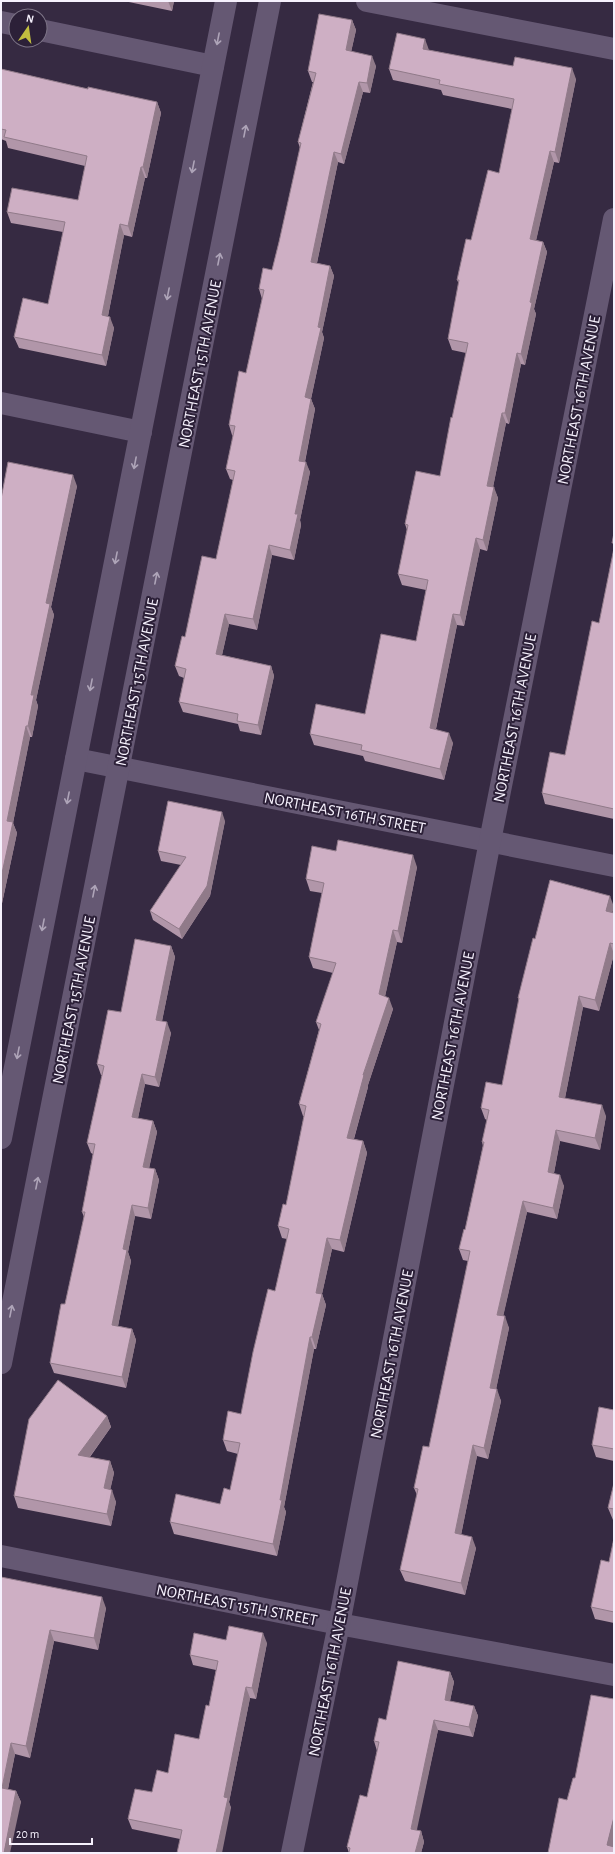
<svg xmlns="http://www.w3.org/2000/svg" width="615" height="1854" font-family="'Alegreya Sans',sans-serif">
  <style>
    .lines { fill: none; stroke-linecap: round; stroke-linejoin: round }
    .minor { stroke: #655873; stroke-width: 22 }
    .tertiary { stroke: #655873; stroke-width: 22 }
    .wall { fill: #b196a9 }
    .shaded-wall { fill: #907a89 }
    .building { fill: #ceafc4; stroke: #907a89 }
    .oneway { stroke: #aea4b8 }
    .labels { text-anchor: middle; stroke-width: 4; stroke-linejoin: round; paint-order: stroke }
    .street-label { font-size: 16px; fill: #f6f1fd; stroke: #2c2038 }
  </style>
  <rect width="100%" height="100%" fill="#362a42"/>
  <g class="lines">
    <g class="minor">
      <polyline points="367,1 614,49"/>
      <polyline points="1,22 16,25"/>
      <polyline points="40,30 213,66"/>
      <polyline points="1,403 141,432"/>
      <polyline points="76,759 614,866"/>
      <polyline points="1,1556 339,1624 614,1675"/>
      <polyline points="292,1853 339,1624 490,841 614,219"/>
    </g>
    <g class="tertiary">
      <polyline points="1,1138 226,1"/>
      <polyline points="1,1363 270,1"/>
    </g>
  </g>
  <g class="wall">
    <polygon points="124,1 174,1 172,11"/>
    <polygon points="352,20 356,30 351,52 376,66 370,93 363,92 344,164 338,162 317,263 330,266 334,276 322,332 324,338 311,399 315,409 305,462 310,472 300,520 301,525 294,560 272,555 257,630 229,624 222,655 271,666 274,676 261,735 240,731 238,724 183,712 179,702 184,678 179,676 175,666 185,637 216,559 233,480 230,479 226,469 233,436 232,435 229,425 246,373 262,299 259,289 272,270 279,242 300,148 298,142 313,82 312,82 308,71"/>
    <polygon points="429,50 576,79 559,163 554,162 536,240 543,242 547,252 534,309 536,314 525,365 521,364 509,424 506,423 493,487 498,498 487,551 480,549 464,626 457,625 436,729 453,743 444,780 365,761 363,756 314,745 310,734 365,714 416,641 426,590 402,585 398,574 407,530 405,524 440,476 466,353 452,350 448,339 459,284 457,280 471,240 499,173 512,109 443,95 441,90 393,80 389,69"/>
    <polygon points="1,69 88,89 157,102 161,113 147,178 145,178 132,237 124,235 108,316 114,328 106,366 19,348 14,337 48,304 63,232 11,223 7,212 78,200 85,166 8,148 6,141 1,139"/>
    <polygon points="77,486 51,607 54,615 36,700 38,706 32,737 30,737 13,823 17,833 1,908 1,499"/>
    <polygon points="614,548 614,819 545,804 542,793 565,755 599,623"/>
    <polygon points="225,821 210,896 182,939 153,920 150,911 181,865 161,861 158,851"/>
    <polygon points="417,867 402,943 397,942 385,996 393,1009 368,1085 368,1087 354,1139 363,1141 367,1153 344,1252 332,1249 322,1294 326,1305 316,1349 314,1349 284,1507 286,1512 277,1556 174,1534 170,1522 220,1504 230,1490 238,1454 227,1451 223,1440 241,1414 275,1291 287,1239 282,1238 278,1226 286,1205 304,1116 303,1116 299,1104 319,1030 316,1022 333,973 313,968 309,957 322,893 310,891 306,879"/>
    <polygon points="613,913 614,913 614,954 599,1011 583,1007 565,1098 606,1116 600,1150 560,1141 554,1173 564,1186 557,1219 527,1212 503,1316 509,1328 496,1389 501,1401 488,1459 477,1456 461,1535 476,1548 465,1595 405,1581 400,1570 417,1495 414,1488 429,1447 468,1261 463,1260 459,1249 465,1230 483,1146 482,1142 487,1120 485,1119 481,1108 502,1085 519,1000 518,998 535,939"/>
    <polygon points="171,946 175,957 162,1021 171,1033 159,1087 145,1084 138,1118 153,1121 157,1132 149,1168 155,1169 159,1180 151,1219 135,1216 128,1252 131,1261 118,1326 132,1329 136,1340 126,1388 54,1373 50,1363 65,1304 84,1217 82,1212 93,1154 91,1153 87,1143 102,1075 101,1075 97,1064 121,1012"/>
    <polygon points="614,1410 614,1461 596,1457 592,1445"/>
    <polygon points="107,1416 111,1427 90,1457 110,1461 114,1473 110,1490 116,1502 111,1526 18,1508 14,1496"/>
    <polygon points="614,1483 614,1520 613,1520 608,1508"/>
    <polygon points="614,1538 614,1623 595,1619 591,1607 609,1562"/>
    <polygon points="1,1577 106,1608 98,1650 54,1641 30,1758 15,1754 8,1789 16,1791 21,1802 1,1853"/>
    <polygon points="226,1640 267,1643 256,1699 250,1698 229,1802 231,1808 180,1839 132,1829 128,1819 152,1792 168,1773 199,1739 209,1706 216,1670 193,1665 190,1655"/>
    <polygon points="450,1672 454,1682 450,1701 474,1706 478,1716 473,1737 438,1730 416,1830 421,1831 424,1842 421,1853 349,1853 347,1847 367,1797 377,1751 374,1741 386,1720"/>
  </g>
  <g class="shaded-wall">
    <polygon points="168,1 174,1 172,11"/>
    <polygon points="352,20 356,30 349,61 346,50"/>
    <polygon points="425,39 429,50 423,49"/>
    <polygon points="372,56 376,66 370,93 367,83"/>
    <polygon points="572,68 576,79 559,163 555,152"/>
    <polygon points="359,82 363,92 344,164 341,154"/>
    <polygon points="157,102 161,113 147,178 143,167"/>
    <polygon points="550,151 554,162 534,250 530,239"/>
    <polygon points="334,152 338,162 315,272 311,262"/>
    <polygon points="141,167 145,178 132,237 128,226"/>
    <polygon points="120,224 124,235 106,326 102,315"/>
    <polygon points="543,242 547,252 534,309 536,314 525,365 521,354 530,302"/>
    <polygon points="330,266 334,276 322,332 324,338 309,408 305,397 318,327"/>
    <polygon points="110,317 114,328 106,366 102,355"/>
    <polygon points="517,353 521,364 509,424 505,413"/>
    <polygon points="311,399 315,409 303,471 299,461"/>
    <polygon points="502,413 506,423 491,497 487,486"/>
    <polygon points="306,462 310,472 300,520 301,525 294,560 290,550 295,514"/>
    <polygon points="73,475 77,486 51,607 54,615 36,700 38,706 32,737 28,726 31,695 46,603"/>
    <polygon points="494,487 498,498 487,551 483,540"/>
    <polygon points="476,538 480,549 464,626 460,615"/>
    <polygon points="269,545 272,555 257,630 253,619"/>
    <polygon points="225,614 229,624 220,664 216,654"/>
    <polygon points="453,614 457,625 434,738 430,728"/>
    <polygon points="271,666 274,676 261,735 258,725"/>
    <polygon points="26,726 30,737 13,823 17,833 1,908 1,878 7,821"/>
    <polygon points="449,733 453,743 444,780 440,769"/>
    <polygon points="222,812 225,821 210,896 182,939 179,929"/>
    <polygon points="413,855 417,867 402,943 398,931"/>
    <polygon points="610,896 614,907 610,922 606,911"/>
    <polygon points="393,930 397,942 383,1006 379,994"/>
    <polygon points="610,943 614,954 599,1011 595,1000"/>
    <polygon points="171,946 175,957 160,1031 156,1020"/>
    <polygon points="579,996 583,1007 563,1108 559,1097"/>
    <polygon points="389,998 393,1009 368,1085 368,1087 351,1149 347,1138 363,1075"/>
    <polygon points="167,1022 171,1033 159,1087 155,1077"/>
    <polygon points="142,1074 145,1084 136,1128 132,1117"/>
    <polygon points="602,1105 606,1116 600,1150 595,1138"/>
    <polygon points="153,1121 157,1132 147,1178 143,1167"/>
    <polygon points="556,1130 560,1141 552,1183 548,1172"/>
    <polygon points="363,1141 367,1153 344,1252 340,1240"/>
    <polygon points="155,1169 159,1180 151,1219 148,1208"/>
    <polygon points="560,1175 564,1186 557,1219 553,1208"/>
    <polygon points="523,1201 527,1212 501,1326 497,1315"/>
    <polygon points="132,1205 135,1216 128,1252 131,1261 116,1336 112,1325 123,1249"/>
    <polygon points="327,1238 332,1249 322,1294 326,1305 316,1349 312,1337 316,1293"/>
    <polygon points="505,1316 509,1328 494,1399 490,1388"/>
    <polygon points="132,1329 136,1340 126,1388 122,1377"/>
    <polygon points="310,1337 314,1349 284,1507 286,1512 277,1556 273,1544 280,1500"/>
    <polygon points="497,1389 501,1401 488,1459 484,1448"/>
    <polygon points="107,1416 111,1427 83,1466 78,1455"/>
    <polygon points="473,1445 477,1456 459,1545 455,1533"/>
    <polygon points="110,1461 114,1473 108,1500 104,1488"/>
    <polygon points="112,1490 116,1502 111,1526 107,1514"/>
    <polygon points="472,1537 476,1548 465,1595 461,1583"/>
    <polygon points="102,1597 106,1608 98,1650 94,1638"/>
    <polygon points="50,1630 54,1641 30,1758 26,1746"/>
    <polygon points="263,1633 267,1643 256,1699 252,1688"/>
    <polygon points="450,1672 454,1682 448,1710 445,1700"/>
    <polygon points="246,1687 250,1698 229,1802 231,1808 222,1853 216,1853 224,1797"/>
    <polygon points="474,1706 478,1716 473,1737 469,1727"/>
    <polygon points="434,1720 438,1730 415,1839 411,1829"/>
    <polygon points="11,1743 15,1754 6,1799 2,1788"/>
    <polygon points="16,1791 21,1802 10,1853 4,1853"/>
    <polygon points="614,1817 614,1843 612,1853 607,1845"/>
    <polygon points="421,1831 424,1842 421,1853 415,1853"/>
  </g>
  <g class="building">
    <polygon points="319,14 352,20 346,50 372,56 367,83 359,82 341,154 334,152 311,262 330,266 318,327 321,328 305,397 311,399 299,461 306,462 295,514 298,514 290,550 269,545 253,619 225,614 216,654 271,666 258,725 237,721 238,714 179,702 186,669 175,666 182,636 185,637 202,556 216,559 235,471 226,469 235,426 229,425 239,371 246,373 264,290 259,289 263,268 272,270 279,242 301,143 298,142 316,73 308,71"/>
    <polygon points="397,33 425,39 423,49 513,66 515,57 572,68 555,152 550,151 530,239 543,242 530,302 532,303 521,354 517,353 505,413 502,413 487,486 494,487 483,540 476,538 460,615 453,614 430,728 449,733 440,769 361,750 362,745 310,734 316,704 365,714 381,634 416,641 428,580 398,574 408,525 405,524 416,471 440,476 451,417 452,418 468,343 448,339 459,280 457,280 466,239 471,240 488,170 499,173 514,99 439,84 440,80 389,69"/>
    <polygon points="1,69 88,89 88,87 157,102 143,167 141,167 128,226 120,224 102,315 110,317 102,355 14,337 23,298 48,304 65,222 7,212 12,188 78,200 87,156 4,137 6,130 1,129"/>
    <polygon points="8,462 73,475 46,603 50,604 31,695 34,695 28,726 26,726 7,821 13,822 1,878 1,499"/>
    <polygon points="614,533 614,543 612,543"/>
    <polygon points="614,548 614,809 542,793 550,752 565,755 592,621 599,623"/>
    <polygon points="168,801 222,812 207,886 179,929 150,911 186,857 158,851"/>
    <polygon points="338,840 413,855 398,931 393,930 379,994 389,998 363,1075 364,1075 347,1138 363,1141 340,1240 327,1238 316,1293 322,1294 312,1337 310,1337 280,1500 282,1500 273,1544 170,1522 176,1494 220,1504 224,1488 230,1490 240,1443 223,1440 228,1411 241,1414 253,1352 268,1289 275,1291 289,1229 278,1226 283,1204 286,1205 306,1106 299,1104 321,1024 316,1022 336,963 309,957 324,883 306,879 312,846 336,851"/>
    <polygon points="550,880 610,896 606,911 614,913 614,944 610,943 595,1000 579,996 559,1097 602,1105 595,1138 556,1130 548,1172 560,1175 553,1208 523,1201 497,1315 505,1316 490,1388 497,1389 484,1448 473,1445 455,1533 472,1537 461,1583 400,1570 418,1489 414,1488 423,1446 429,1447 470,1251 459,1249 464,1229 465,1230 484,1142 482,1142 489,1110 481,1108 486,1082 502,1085 519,998 518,998 533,938 535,939"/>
    <polygon points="135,939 171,946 156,1020 167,1022 155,1077 142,1074 132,1117 153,1121 143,1167 155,1169 148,1208 132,1205 123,1249 127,1250 112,1325 132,1329 122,1377 50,1363 61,1304 65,1304 85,1212 82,1212 95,1144 87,1143 104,1066 97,1064 108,1010 121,1012"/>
    <polygon points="58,1380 107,1416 78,1455 110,1461 104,1488 112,1490 107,1514 14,1496 29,1419"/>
    <polygon points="599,1407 614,1410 614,1449 592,1445"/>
    <polygon points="614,1483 614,1509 608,1508"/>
    <polygon points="614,1538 614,1612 591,1607 601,1560 609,1562"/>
    <polygon points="1,1577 102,1597 94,1638 50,1630 26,1746 11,1743 2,1788 16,1791 4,1853 1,1853"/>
    <polygon points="229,1626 263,1633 252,1688 246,1687 224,1797 228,1798 216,1853 177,1853 182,1830 128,1819 135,1789 152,1792 157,1770 168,1773 175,1734 199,1739 206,1705 209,1706 218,1661 190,1655 194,1633 226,1640"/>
    <polygon points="398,1661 450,1672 445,1700 474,1706 469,1727 434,1720 411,1829 421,1831 415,1853 349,1853 350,1848 347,1847 360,1795 367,1797 379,1742 374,1741 379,1718 386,1720"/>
    <polygon points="591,1695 614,1699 614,1817 607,1845 614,1847 614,1853 548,1853 559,1798 567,1800 573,1778 575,1778"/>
  </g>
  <defs><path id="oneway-shaft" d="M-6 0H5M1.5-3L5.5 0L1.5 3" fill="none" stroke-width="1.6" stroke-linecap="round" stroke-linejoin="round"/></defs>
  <g class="oneway">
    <use href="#oneway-shaft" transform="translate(218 39) rotate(101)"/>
    <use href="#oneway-shaft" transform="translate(245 131) rotate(-79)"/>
    <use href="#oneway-shaft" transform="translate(193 167) rotate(101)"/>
    <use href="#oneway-shaft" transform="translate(219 259) rotate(-79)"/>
    <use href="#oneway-shaft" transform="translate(168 294) rotate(101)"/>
    <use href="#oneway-shaft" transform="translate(135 463) rotate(101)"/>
    <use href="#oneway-shaft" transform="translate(116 558) rotate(101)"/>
    <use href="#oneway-shaft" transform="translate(156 578) rotate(-79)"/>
    <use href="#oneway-shaft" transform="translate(91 685) rotate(101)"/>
    <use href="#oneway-shaft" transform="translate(68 798) rotate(101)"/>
    <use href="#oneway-shaft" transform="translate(94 891) rotate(-79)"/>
    <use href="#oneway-shaft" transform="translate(43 925) rotate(101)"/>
    <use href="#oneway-shaft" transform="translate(18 1053) rotate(101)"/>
    <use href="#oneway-shaft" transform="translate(37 1183) rotate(-79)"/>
    <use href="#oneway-shaft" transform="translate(11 1311) rotate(-79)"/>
  </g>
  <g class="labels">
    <g class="street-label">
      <text transform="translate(199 364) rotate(-79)" y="6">NORTHEAST 15TH AVENUE</text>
      <text transform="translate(578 400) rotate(-79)" y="6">NORTHEAST 16TH AVENUE</text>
      <text transform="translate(136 682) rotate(-79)" y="6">NORTHEAST 15TH AVENUE</text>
      <text transform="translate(514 718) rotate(-79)" y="6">NORTHEAST 16TH AVENUE</text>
      <text transform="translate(345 812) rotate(11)" y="6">NORTHEAST 16TH STREET</text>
      <text transform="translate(73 1000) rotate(-79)" y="6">NORTHEAST 15TH AVENUE</text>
      <text transform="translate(452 1036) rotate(-79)" y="6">NORTHEAST 16TH AVENUE</text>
      <text transform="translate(391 1354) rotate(-79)" y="6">NORTHEAST 16TH AVENUE</text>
      <text transform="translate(237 1604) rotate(11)" y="6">NORTHEAST 15TH STREET</text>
      <text transform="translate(329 1672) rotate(-79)" y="6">NORTHEAST 16TH AVENUE</text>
    </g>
  </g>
  <rect width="615" height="1854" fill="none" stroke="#f6f1fd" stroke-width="4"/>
  <g transform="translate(28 28) rotate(13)"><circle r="19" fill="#2c2038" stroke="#7d7487"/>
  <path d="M0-3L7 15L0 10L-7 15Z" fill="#c1bd3f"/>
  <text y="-6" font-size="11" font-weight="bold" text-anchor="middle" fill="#f6f1fd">N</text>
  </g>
  <path d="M10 1838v6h82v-6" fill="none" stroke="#f6f1fd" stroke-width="2"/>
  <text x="16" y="1838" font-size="12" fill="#f6f1fd" stroke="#2c2038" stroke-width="3" paint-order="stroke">20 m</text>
</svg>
